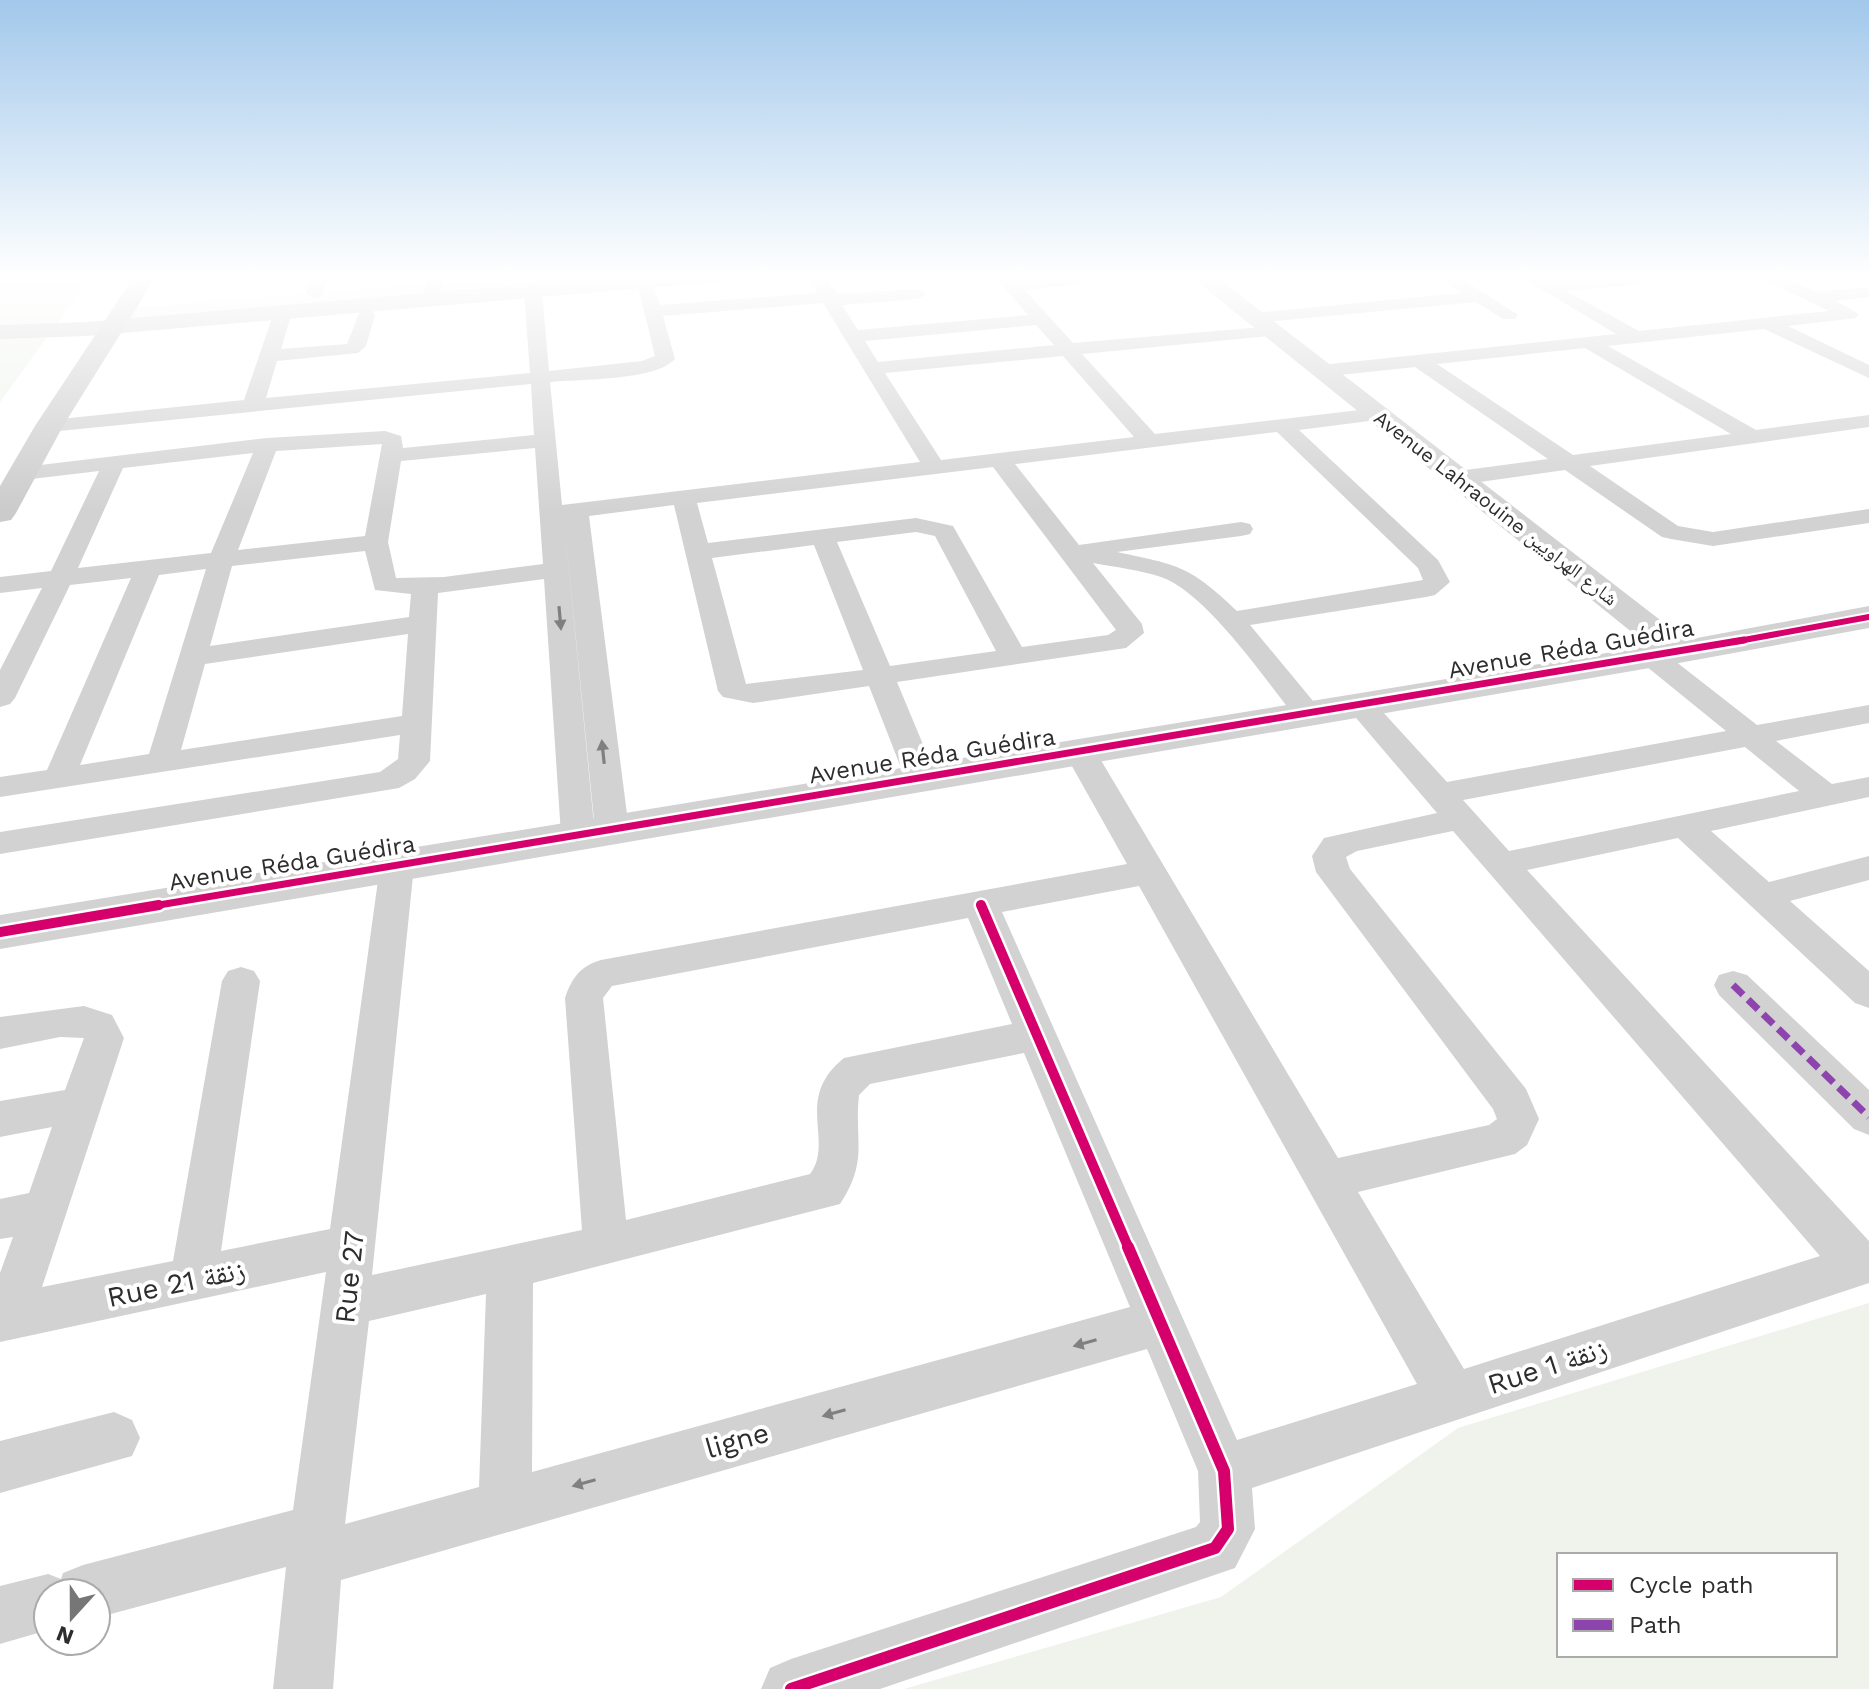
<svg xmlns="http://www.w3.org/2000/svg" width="1869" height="1689" font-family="'Work Sans','Noto Naskh Arabic',sans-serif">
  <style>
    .green { fill: #eff3eb; fill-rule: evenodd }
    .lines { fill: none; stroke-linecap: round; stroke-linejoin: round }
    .minor { fill: #d2d2d2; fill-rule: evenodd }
    .tertiary { fill: #d2d2d2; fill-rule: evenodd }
    .secondary { fill: #cbcbcb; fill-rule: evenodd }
    .quiet { stroke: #8e44ad; stroke-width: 7; stroke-dasharray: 14 7; stroke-linecap: butt }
    .cycleway-far3-casing { stroke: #fff; stroke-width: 10 }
    .cycleway-far2-casing { stroke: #fff; stroke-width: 12 }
    .cycleway-far1-casing { stroke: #fff; stroke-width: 15 }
    .cycleway-casing { stroke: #fff; stroke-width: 17 }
    .cycleway-far3 { stroke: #d6006c; stroke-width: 6 }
    .cycleway-far2 { stroke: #d6006c; stroke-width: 7 }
    .cycleway-far1 { stroke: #d6006c; stroke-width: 10 }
    .cycleway { stroke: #d6006c; stroke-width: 12 }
    .oneway { fill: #808080 }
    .labels { text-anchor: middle; stroke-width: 8; stroke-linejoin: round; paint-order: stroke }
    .far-street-label { font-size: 20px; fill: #2d2d2d; stroke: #fff }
    .street-label { font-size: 24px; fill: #2d2d2d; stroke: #fff }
    .near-street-label { font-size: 28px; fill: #2d2d2d; stroke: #fff }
  </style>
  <rect width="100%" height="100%" fill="#fff"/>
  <g class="green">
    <polygon points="0,275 92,275 0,402"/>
    <polygon points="531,275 696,275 111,327 122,309"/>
    <path d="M1869 1303V1689H904L1221 1597 1458 1428ZM1835 1555V1655H1559V1555Z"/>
  </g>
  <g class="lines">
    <g class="minor">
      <polygon points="312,275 328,275 321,297 315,298 306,293"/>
      <polygon points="427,275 443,275 438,304 432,305 423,300"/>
      <path d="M807 275H824L838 294 918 289 927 294 918 299 842 305 858 330 1028 315 994 275H1011L1016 280 1086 275 1088 279 1080 284 1025 290 1073 343 1276 326 1278 330 1269 336 1082 354 1155 434 1377 408 1384 410 1387 414 1384 418 1377 420 1299 430 1438 560 1450 582 1435 595 1426 597 1250 625 1323 713 1319 719 1308 722 1297 719C1266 681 1207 593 1161 577 1140 570 1115 567 1093 563L1142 624 1144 633 1126 648 897 682 937 778 932 785 921 788 910 785 905 778 869 686 753 703 723 697 718 691 674 505 589 516 629 830 624 838 612 841 600 838 595 830 564 519 595 835 590 843 578 846 566 843 561 835 544 579 438 593 430 761 415 779 399 788 0 854V832L380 772 398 759 400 735 0 797V777L47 770 131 578 70 585 15 698 10 704 0 707V670L42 588 0 593V577L51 571 99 471 23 480 15 478 12 473 15 468 267 438 385 431 401 436 403 448 534 435 531 384 49 432 38 426 41 421 244 400 274 312 283 307 292 312 281 349 347 344 360 311H372L375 315 366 346 358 353 277 361 266 398 530 373 524 292 533 287 542 292 549 371 642 361 655 356 637 282 639 278H651L660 305 817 293ZM823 303 920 462 562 505 550 382C580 379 655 381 675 359L663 316ZM1036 325 1054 345 878 362 865 341ZM1063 356 1134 437 941 460 885 373ZM1277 432 1418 568 1423 580 1237 611C1190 566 1179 565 1117 552L1241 536 1250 534 1253 529 1250 524 1241 522 1079 545 1015 464ZM382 444 365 536 238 550 276 451ZM535 448 543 564 444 577 396 578 388 542 401 461ZM253 453 211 553 78 568 123 468ZM993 467 1116 630 1108 635 1022 647 953 526 916 518 708 543 697 503ZM916 532 935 536 996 651 890 666 837 542ZM814 545 863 670 746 684 712 558ZM365 551 375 590 411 594 409 617 210 646 232 566ZM206 569 149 754 80 765 159 575ZM408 634 402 716 181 750 205 664Z"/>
      <polygon points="1436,275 1456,275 1518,315 1515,319 1503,319 1476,302 1255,323 1246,318 1255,313 1462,293"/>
      <path d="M1518 275H1539L1550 282 1639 276 1641 280 1639 284 1633 285 1566 291 1639 331 1829 311 1754 275H1777L1817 292 1869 287V297L1836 301 1859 314 1856 318 1788 326 1869 365V378L1764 329 1608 346 1756 430 1869 415V427L1590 466 1678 526 1713 532 1869 509V523L1713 546 1671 539 1662 537 1565 470 1458 485 1450 483 1447 478 1450 473 1458 471 1548 459 1415 367 1321 377 1311 371 1321 365 1616 334ZM1585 348 1731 434 1573 455 1437 364Z"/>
      <polygon points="1658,275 1675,275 1667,280"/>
      <path d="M1651 648 1661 650 1757 725 1869 705V723L1776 741 1832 784 1869 777V797L1711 831 1769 882 1869 856V880L1790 901 1869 971V1008L1855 1003 1678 838 1527 870 1869 1241V1283L1252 1488 1255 1529 1235 1568 880 1689H761L770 1668 791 1659 1196 1527 1200 1522 1198 1471 1147 1349 341 1580 333 1689H273L286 1567 96 1618V1593H48V1630L0 1644V1586L48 1574 61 1579 63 1573 83 1565 293 1510 326 1272 0 1342V1273L13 1237 0 1239V1199L29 1193 52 1127 0 1137V1101L65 1090 84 1038 60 1037 0 1049V1017L84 1006 112 1015 124 1038 42 1287 173 1261 222 981 228 971 241 967 254 971 260 981 221 1251 330 1229 380 866 385 858 397 854 409 858 414 866 372 1275 582 1230 565 998C572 978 580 966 601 960L1127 864 1064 752 1069 745 1080 742 1091 745 1096 752 1338 1158 1489 1125 1497 1119 1493 1109 1316 872 1312 856 1324 838 1437 813 1345 705 1349 699 1360 696 1371 699 1447 782 1726 731 1641 662 1637 656 1641 650ZM1745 747 1799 791 1509 851 1463 800ZM1453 831 1820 1256 1464 1369 1358 1192 1515 1154 1527 1145 1539 1119 1526 1089 1350 869 1346 857 1357 851ZM1139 886 1417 1384 1237 1440 1002 912ZM968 918 1012 1024 844 1058C793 1099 835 1140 810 1174L626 1220 603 998 612 986ZM1024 1053 1130 1307 532 1472 533 1283 840 1204C869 1160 854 1141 859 1095L870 1084ZM486 1294 479 1487 345 1524 369 1321Z"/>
      <polygon points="1733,971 1747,975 1869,1090 1869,1135 1854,1129 1719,995 1714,985 1719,975"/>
      <polygon points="114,1412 132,1420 140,1438 132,1456 0,1493 0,1441"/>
    </g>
    <g class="tertiary">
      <polygon points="636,275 727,275 716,282 87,336 0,339 0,325 87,322"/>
      <polygon points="1189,275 1214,275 1686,640 1869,606 1869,628 1679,663 0,949 0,915 1649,646"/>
    </g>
    <polygon class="secondary" points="135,275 157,275 63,426 16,513 11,520 0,522 0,486 35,426"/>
    <polyline class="quiet" points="1733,985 1869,1117"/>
    <g class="cycleway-far3-casing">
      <polyline id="cycleway-far3" points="1733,642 1869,617"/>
    </g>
    <g class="cycleway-far2-casing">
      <g id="cycleway-far2">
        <polyline points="980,904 981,907"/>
        <polyline points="147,907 1744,640"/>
      </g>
    </g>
    <g class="cycleway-far1-casing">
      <g id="cycleway-far1">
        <polyline points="981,905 1129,1249"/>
        <polyline points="0,932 159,905"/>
      </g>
    </g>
    <g class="cycleway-casing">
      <polyline id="cycleway" points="791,1689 1215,1548 1228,1529 1224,1471 1128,1247"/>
    </g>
    <use href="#cycleway-far3" class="cycleway-far3"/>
    <use href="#cycleway-far2" class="cycleway-far2"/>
    <use href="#cycleway-far1" class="cycleway-far1"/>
    <use href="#cycleway" class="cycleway"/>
  </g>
  <defs><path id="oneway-solid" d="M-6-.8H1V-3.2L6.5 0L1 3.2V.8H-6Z" transform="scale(2)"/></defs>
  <g class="oneway">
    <use href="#oneway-solid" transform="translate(560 618) rotate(85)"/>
    <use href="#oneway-solid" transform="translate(603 752) rotate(-96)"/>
    <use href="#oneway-solid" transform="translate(1085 1343) rotate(164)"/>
    <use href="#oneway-solid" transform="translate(834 1413) rotate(164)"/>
    <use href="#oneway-solid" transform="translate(584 1483) rotate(164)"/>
  </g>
  <linearGradient id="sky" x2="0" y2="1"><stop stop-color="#a2c8eb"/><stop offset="0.54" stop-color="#fff"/><stop offset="1" stop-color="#fff" stop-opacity="0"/></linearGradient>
  <rect width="1869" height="512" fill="url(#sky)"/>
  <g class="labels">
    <g class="far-street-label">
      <text transform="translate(1496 508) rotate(38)" y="7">Avenue Lahraouine شارع الهراويين</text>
    </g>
    <g class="street-label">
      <text transform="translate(1571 649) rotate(-10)" y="8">Avenue Réda Guédira</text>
      <text transform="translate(932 756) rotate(-9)" y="8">Avenue Réda Guédira</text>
      <text transform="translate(292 863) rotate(-9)" y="8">Avenue Réda Guédira</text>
    </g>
    <g class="near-street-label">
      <text transform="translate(349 1277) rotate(-84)" y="10">Rue 27</text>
      <text transform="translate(176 1283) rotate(-12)" y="10">Rue 21 زنقة</text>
      <text transform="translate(1547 1366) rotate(-18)" y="10">Rue 1 زنقة</text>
      <text transform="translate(737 1440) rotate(-16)" y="10">ligne</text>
    </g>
  </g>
  <rect x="1557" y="1553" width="280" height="104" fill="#ffffff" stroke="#ababab" stroke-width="2"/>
  <rect x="1573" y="1579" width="40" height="12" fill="#d6006c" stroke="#ababab" stroke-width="2"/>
  <text x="1629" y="1593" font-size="24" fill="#2d2d2d">Cycle path</text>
  <rect x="1573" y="1619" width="40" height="12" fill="#8e44ad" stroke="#ababab" stroke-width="2"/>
  <text x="1629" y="1633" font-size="24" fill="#2d2d2d">Path</text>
  <g transform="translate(72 1617) rotate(201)"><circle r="38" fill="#ffffff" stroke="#ababab" stroke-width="2"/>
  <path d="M0-6L14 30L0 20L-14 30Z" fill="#767676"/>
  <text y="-12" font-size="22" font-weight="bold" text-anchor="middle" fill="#2d2d2d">N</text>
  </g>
</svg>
